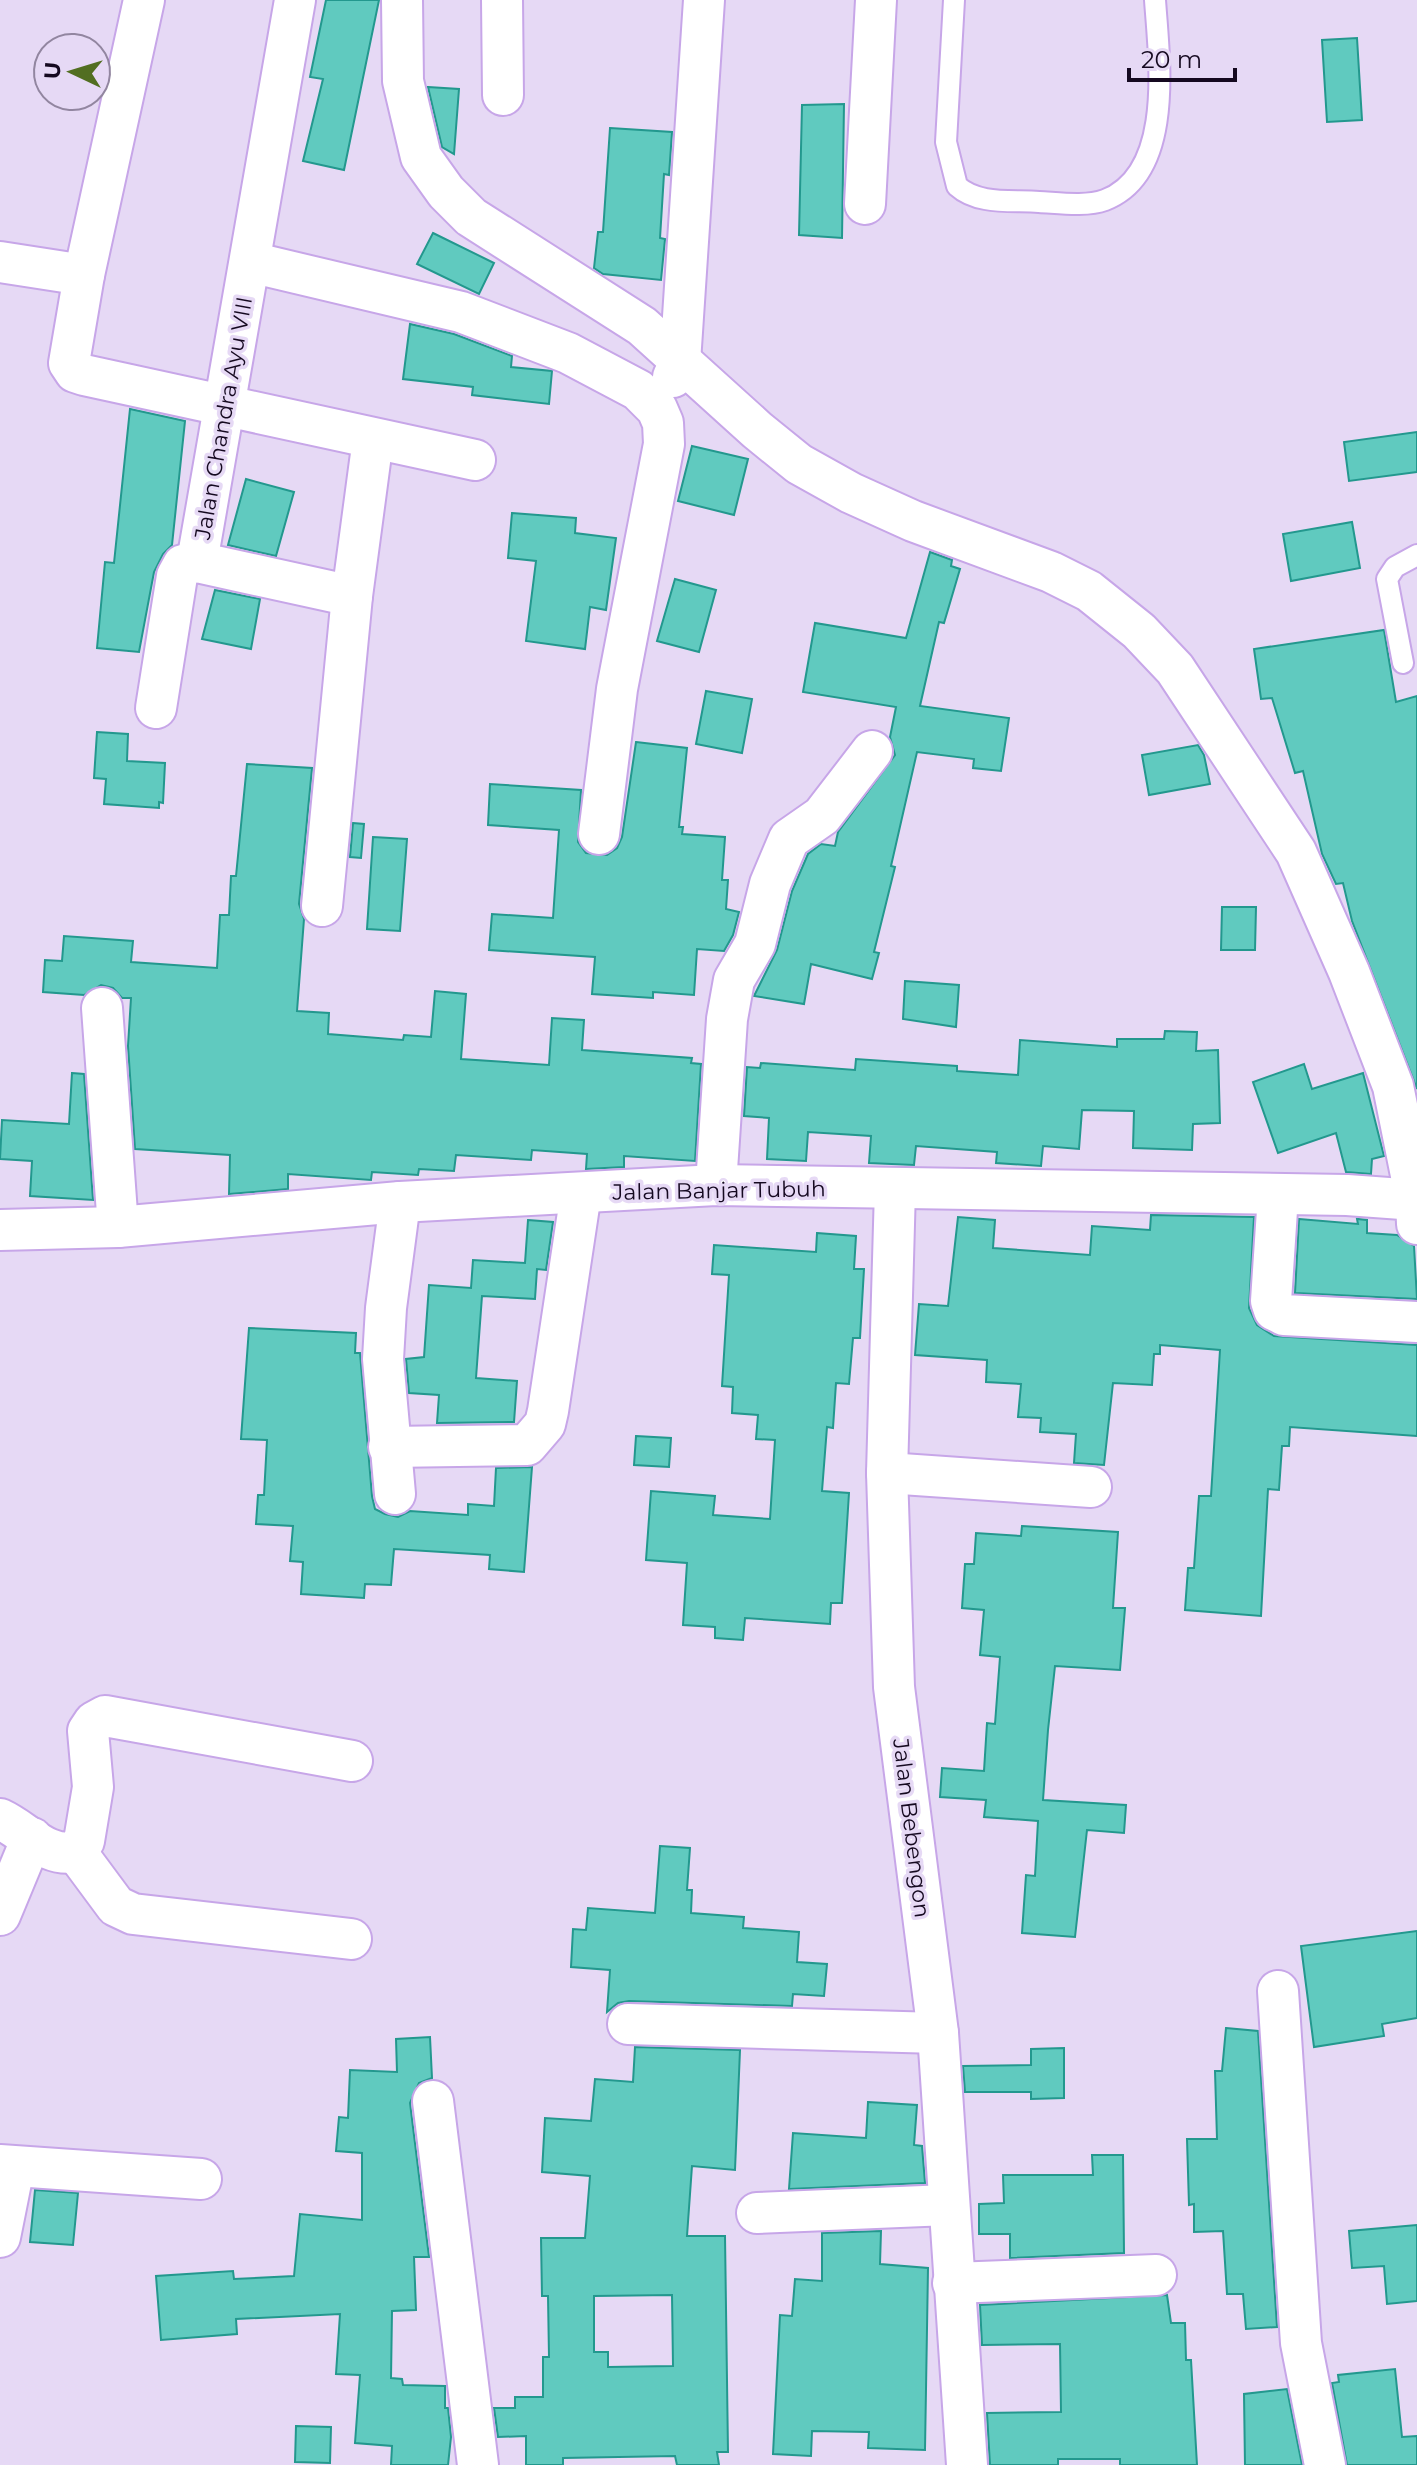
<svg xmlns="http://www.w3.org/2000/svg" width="1417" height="2465" font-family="Montserrat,sans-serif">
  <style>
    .building { fill: #60cabf; stroke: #23988e; stroke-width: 2; fill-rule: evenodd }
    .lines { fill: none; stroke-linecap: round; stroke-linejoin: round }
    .lane-casing { stroke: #c7a6e8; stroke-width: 24 }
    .street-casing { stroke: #c7a6e8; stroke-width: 44 }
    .lane { stroke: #fff; stroke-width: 20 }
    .street { stroke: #fff; stroke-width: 40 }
    .labels { text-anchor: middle; stroke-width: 7; stroke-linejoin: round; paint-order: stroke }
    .street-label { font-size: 22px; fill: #150920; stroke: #e6d9f5 }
  </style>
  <rect width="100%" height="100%" fill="#e6d9f5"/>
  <g class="building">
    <polygon points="326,0 379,0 344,170 303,161 323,79 310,77"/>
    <polygon points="1357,38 1362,120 1327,122 1322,40"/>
    <polygon points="428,87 459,89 454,154 442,147"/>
    <polygon points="844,104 842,238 799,235 802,105"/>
    <polygon points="610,128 672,132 669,175 664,174 660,238 665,239 661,280 603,274 594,268 598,232 603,232"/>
    <polygon points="433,233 494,263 479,294 417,264"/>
    <polygon points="410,324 454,334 512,356 511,367 552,371 549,404 472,395 473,387 403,379"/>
    <polygon points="130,409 185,421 172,545 163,554 154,572 139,652 97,648 105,562 114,563"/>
    <polygon points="1417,432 1417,472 1349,481 1344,442"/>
    <polygon points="692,446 748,459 734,515 678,501"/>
    <polygon points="246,479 294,492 276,556 228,545"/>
    <polygon points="512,513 576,518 575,533 616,538 606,610 590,607 585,649 526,641 536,561 508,558"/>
    <polygon points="1352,522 1360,568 1291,581 1283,534"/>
    <polygon points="930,552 952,560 951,566 960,569 944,623 939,622 920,706 1009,718 1001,771 973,768 974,759 917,752 891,866 895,867 874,952 879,953 872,979 811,964 804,1004 754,996 777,950 792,891 808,854 821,844 835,846 838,832 895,755 890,737 896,707 803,692 815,623 906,638"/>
    <polygon points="675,579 716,590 699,652 657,641"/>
    <polygon points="215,590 260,599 251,649 202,639"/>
    <polygon points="1384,630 1396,702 1417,696 1417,1089 1352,921 1343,883 1336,884 1322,854 1303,771 1295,773 1272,698 1261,699 1254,649"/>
    <polygon points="706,691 752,699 742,753 696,744"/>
    <polygon points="97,732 128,734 127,761 165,763 163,803 159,802 159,808 104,804 106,779 94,778"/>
    <polygon points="636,742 687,748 679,827 683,827 682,834 725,837 722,880 728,880 726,909 739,912 733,935 724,951 697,949 694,995 653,992 653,998 592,994 595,957 489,950 492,914 553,918 559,830 488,825 490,784 581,790 578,842 586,853 607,855 617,848 622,837"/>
    <polygon points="1198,745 1204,755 1210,784 1149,795 1142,755"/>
    <polygon points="247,764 312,768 299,904 304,919 297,1011 329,1013 328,1034 403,1040 404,1035 431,1037 435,991 466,994 461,1059 549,1065 552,1018 584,1020 582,1050 692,1058 691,1063 701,1064 695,1161 624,1156 624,1167 586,1169 587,1154 532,1150 531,1160 456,1155 454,1171 419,1169 418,1175 372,1172 371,1180 288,1174 288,1189 229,1194 230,1155 135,1149 128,1046 131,998 122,998 113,988 101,985 84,995 43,992 45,960 62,961 64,936 133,941 131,962 217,968 220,915 229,915 231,876 236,876"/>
    <polygon points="353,823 364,824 361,858 350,857"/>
    <polygon points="373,837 407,839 400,931 367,929"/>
    <polygon points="1222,907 1256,907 1255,950 1221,950"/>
    <polygon points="905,981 959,985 956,1027 903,1019"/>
    <polygon points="1165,1031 1197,1032 1196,1051 1218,1050 1220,1123 1193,1124 1192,1150 1133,1148 1134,1111 1082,1110 1079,1149 1043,1146 1041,1166 996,1163 997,1152 916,1146 914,1165 869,1163 871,1136 808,1132 806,1161 767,1159 769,1118 744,1116 747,1067 760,1068 761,1063 855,1070 856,1059 957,1066 957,1071 1018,1075 1020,1040 1117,1047 1117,1039 1164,1039"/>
    <polygon points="1304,1064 1312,1089 1363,1073 1384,1156 1372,1159 1371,1174 1346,1172 1336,1133 1278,1153 1253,1082"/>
    <polygon points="72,1073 84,1074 93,1200 30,1196 32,1161 0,1159 2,1120 69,1124"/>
    <polygon points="1151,1215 1254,1217 1249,1308 1257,1325 1274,1336 1417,1345 1417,1436 1290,1427 1289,1446 1282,1446 1279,1490 1268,1489 1261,1616 1185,1610 1188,1568 1194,1568 1199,1496 1211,1496 1220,1350 1160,1345 1160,1354 1154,1354 1152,1385 1113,1383 1104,1465 1074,1463 1076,1434 1040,1432 1041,1418 1018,1417 1021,1384 986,1382 987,1360 915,1355 919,1304 948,1306 958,1217 995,1220 993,1248 1090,1255 1092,1226 1150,1230"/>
    <polygon points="1299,1219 1358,1224 1357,1219 1367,1220 1367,1233 1397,1235 1414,1246 1417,1299 1295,1293"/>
    <polygon points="528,1220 553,1222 546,1270 537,1269 535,1299 482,1296 476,1378 517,1381 514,1422 437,1423 439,1395 409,1393 406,1359 424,1357 429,1285 471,1288 473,1260 525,1263"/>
    <polygon points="817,1233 856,1236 854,1269 864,1269 860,1338 853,1338 849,1384 836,1383 833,1428 827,1427 822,1491 849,1493 842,1603 831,1603 830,1624 745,1618 743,1640 715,1638 715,1627 683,1625 687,1563 646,1560 651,1491 715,1496 713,1515 770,1519 775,1440 756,1439 758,1415 732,1413 733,1387 722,1386 729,1275 712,1274 714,1245 816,1252"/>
    <polygon points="249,1328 356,1333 355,1353 360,1353 372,1496 375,1509 385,1514 398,1517 410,1511 468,1515 468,1504 494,1506 496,1468 532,1467 524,1572 489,1569 490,1555 394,1549 391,1585 365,1584 364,1598 301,1594 303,1562 290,1561 293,1526 256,1524 258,1495 264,1495 267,1440 241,1439"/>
    <polygon points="636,1436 671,1438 669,1467 634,1465"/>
    <polygon points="1022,1526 1118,1532 1113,1608 1125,1608 1120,1670 1055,1666 1048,1730 1043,1800 1126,1805 1124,1833 1087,1830 1075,1937 1022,1933 1026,1875 1035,1876 1038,1821 984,1817 986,1800 940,1797 942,1768 984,1771 987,1723 995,1724 1000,1657 980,1655 984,1610 962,1608 965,1564 974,1564 976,1533 1021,1536"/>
    <polygon points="660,1846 690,1848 687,1890 692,1890 691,1913 744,1917 743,1928 799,1932 797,1962 827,1964 824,1996 793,1994 792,2006 629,2001 618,2003 607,2012 610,1970 571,1967 573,1929 586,1930 588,1908 655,1913"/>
    <polygon points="1417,1931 1417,2018 1382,2024 1384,2036 1314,2047 1301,1946"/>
    <polygon points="1226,2028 1258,2031 1277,2327 1246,2329 1243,2294 1227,2294 1223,2231 1194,2232 1194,2204 1189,2205 1187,2139 1217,2139 1215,2071 1222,2071"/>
    <polygon points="430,2037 432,2078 419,2083 410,2103 429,2257 414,2257 416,2310 392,2311 391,2378 402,2379 403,2385 445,2386 445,2408 448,2408 451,2437 448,2465 391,2465 392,2446 355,2443 360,2375 336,2374 340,2314 236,2319 237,2334 161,2340 156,2276 233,2271 234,2279 294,2276 300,2214 362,2220 362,2153 336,2151 339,2117 348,2118 350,2070 397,2072 396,2039"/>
    <path d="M635 2047 740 2050 735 2170 692 2166 687 2236H725L728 2452H717L719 2465H677L675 2456 563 2458V2465H526V2436L498 2437 494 2408H515V2397H543V2357H549L548 2296H542L541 2238H585L590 2176 542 2172 545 2118 591 2121 595 2079 633 2082ZM672 2295 673 2366 608 2367V2352H594V2296Z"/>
    <polygon points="1064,2048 1064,2098 1031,2099 1031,2092 965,2092 963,2066 1031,2065 1031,2049"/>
    <polygon points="868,2102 917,2105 914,2145 922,2146 925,2183 789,2189 793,2133 866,2138"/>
    <polygon points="1092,2155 1123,2155 1124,2253 1010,2258 1010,2234 979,2234 979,2204 1004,2203 1003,2175 1093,2175"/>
    <polygon points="35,2190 78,2193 73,2245 30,2242"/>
    <polygon points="1417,2225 1417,2301 1387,2304 1384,2266 1352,2268 1349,2231"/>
    <polygon points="881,2231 880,2264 928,2268 925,2450 868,2448 869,2432 812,2431 811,2456 773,2454 780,2315 792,2316 795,2279 822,2281 822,2233"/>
    <polygon points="1167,2295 1171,2323 1185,2323 1186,2360 1191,2360 1197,2465 1120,2465 1120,2459 1058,2459 1058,2465 990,2465 987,2413 1061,2412 1060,2344 982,2345 980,2305"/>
    <polygon points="1395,2369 1402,2437 1417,2436 1417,2465 1347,2465 1332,2383 1339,2382 1338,2375"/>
    <polygon points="1287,2389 1302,2465 1245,2465 1244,2394"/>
    <polygon points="296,2426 331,2427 330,2463 295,2462"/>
  </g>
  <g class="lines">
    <g class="lane-casing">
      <g id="lane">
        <path d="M954 0 946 142 957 186C978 205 1011 200 1039 202 1059 203 1086 207 1105 200 1175 173 1159 58 1155 0"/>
        <polyline points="1403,663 1387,579 1395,567 1417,555"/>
      </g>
    </g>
    <g class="street-casing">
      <g id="street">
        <polyline points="144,0 84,275 69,363 75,372 84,375 475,460"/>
        <polyline points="295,0 197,562 352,596 322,906"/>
        <polyline points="402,0 403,81 421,157 446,192 471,217 642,326 757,430 799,464 851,493 913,521 1051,572 1089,591 1139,631 1175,669 1296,852 1349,972 1393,1086 1416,1200"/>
        <polyline points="502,0 503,95"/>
        <polyline points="865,204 876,0"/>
        <polyline points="0,262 84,275"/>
        <polyline points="250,262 461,312 568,353 638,390 657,409 663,423 664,444 617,689 599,834"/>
        <polyline points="673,377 680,362 704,0"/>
        <polyline points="352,596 373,439"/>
        <polyline points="156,708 177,576 183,565 197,562"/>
        <polyline points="102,1008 118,1227"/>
        <polyline points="716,1185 727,1019 734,980 755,944 770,884 789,839 822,816 872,751"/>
        <polyline points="895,1189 887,1473 894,1687 938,2033 967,2465"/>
        <polyline points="1278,1195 1271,1301 1274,1310 1284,1315 1417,1322"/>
        <polyline points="0,1230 118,1227 400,1202 716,1185 1347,1195 1416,1200 1417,1224"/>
        <polyline points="389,1447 527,1445 545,1424 548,1411 581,1193"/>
        <polyline points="887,1473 1091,1487"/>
        <polyline points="395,1494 383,1359 386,1308 400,1202"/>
        <path d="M0 1819C26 1831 46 1858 76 1852L84 1841 93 1787 88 1731 94 1722 105 1716 352 1761"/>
        <polyline points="76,1852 116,1906 133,1914 351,1939"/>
        <polyline points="0,1915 32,1838"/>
        <polyline points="1278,1991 1301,2343 1325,2465"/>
        <polyline points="628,2024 938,2033"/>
        <polyline points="433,2101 478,2465"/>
        <polyline points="0,2165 201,2179"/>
        <polyline points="757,2213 948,2205"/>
        <polyline points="0,2237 14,2167"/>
        <polyline points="953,2283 1156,2275"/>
      </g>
    </g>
    <use href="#lane" class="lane"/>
    <use href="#street" class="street"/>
  </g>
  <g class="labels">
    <g class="street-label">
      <text transform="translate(223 418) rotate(-80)" y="8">Jalan Chandra Ayu VIII</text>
      <text transform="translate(719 1190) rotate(-1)" y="8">Jalan Banjar Tubuh</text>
      <text transform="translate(912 1828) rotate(83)" y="8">Jalan Bebengon</text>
    </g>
  </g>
  <g transform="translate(72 72) rotate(274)"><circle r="38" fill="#e6d9f5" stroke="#9286a0" stroke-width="2"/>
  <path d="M0-6L14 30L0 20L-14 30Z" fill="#526e21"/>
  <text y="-12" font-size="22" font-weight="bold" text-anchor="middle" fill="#150920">U</text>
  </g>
  <path d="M1129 68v12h106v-12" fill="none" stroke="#150920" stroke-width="4"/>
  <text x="1141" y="68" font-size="24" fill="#150920" stroke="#e6d9f5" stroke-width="6" paint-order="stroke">20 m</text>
</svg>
